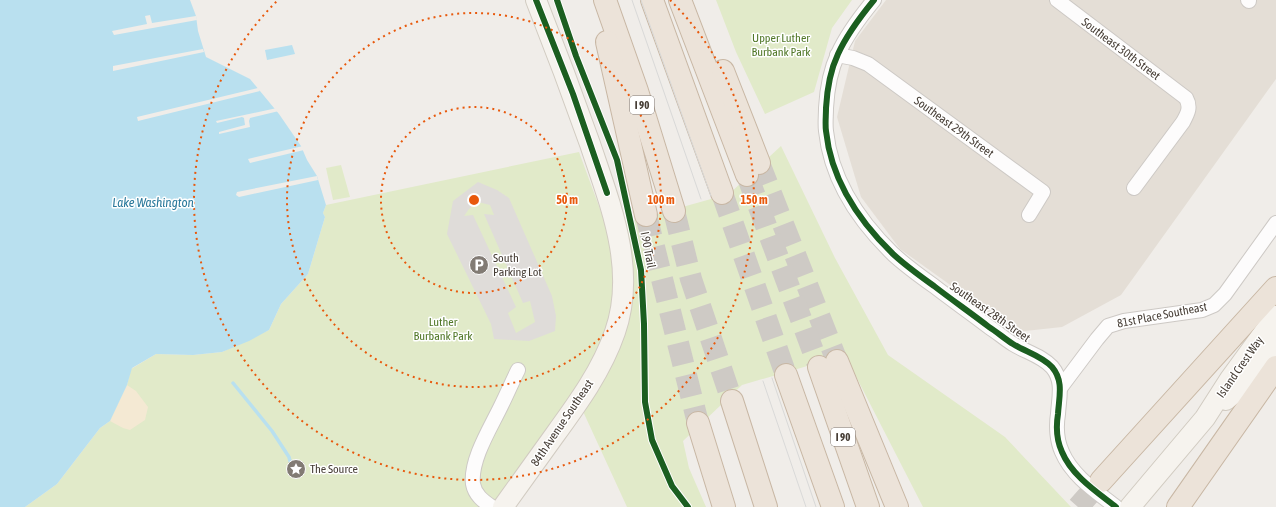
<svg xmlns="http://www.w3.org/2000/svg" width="1276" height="507" font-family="'Asap Condensed',sans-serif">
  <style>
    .residential { fill: #e4ded6 }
    .green { fill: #e1eac9 }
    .sand { fill: #f4e9d3 }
    .parking { fill: #dfdcd9; fill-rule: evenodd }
    .water { fill: #b9e0ef }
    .pier { fill: #f0ede9 }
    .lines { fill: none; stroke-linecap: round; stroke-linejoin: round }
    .stream { stroke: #b9e0ef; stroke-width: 3.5 }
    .highway-tunnel { stroke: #cecac5; stroke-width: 22; stroke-dasharray: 22 11; stroke-linecap: butt }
    .street-casing { stroke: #cdc9c5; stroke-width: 16 }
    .secondary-casing { stroke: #d1cbc1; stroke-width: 22 }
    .highway-casing { stroke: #c8b7a4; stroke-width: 24 }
    .street { stroke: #fdfcfc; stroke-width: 14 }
    .secondary { stroke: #f6f3ee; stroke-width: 20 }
    .highway { stroke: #ece3d9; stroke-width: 22 }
    .tram { stroke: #d9d9d8; stroke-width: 1 }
    .cycleway-casing { stroke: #fff; stroke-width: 8 }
    .cycleway { stroke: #1b5e20; stroke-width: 6 }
    .ring { fill: none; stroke: #e8590c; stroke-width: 2; stroke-dasharray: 2 4 }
    .labels { text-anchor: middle; stroke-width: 3; stroke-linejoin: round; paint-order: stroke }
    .shield { fill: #fff; stroke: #7e7772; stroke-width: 1 }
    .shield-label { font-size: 11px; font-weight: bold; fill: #463d35 }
    .park-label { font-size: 12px; fill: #517828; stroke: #fff }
    .street-label { font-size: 12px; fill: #463d35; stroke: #fff }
    .poi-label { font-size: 12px; fill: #463d35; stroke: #fff; text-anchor: start }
    .water-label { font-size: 13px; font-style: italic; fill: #2a799b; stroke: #fff }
    .centre { fill: #e8590c; stroke: #fff; stroke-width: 2 }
    .ring-label { font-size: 12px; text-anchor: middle; font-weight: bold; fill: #e8590c; stroke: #fff; stroke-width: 3; stroke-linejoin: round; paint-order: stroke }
  </style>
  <rect width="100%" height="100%" fill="#f0ede9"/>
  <polygon class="residential" points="886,0 1276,0 1276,79 1121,295 1062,327 1016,332 900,249 861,197 837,117 855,41"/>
  <g class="green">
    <polygon points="716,0 852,0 832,28 814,92 765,114 736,52"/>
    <polygon points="781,146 835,258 888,355 1005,437 1071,507 923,507 845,355 742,385 683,441 689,468 706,507 627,507 575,394 491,507 25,507 57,484 100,428 110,421 127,385 131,369 156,354 193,355 222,352 269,330 281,304 308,274 325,217 323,213 326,205 579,152 607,228 729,194"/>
    <polygon points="341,165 350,197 333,200 326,168"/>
  </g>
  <polygon class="sand" points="127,385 136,391 148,407 145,420 130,430 123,428 110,421"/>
  <path class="parking" d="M478 182 497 190 509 198 552 296 556 316 555 331 529 341 494 339 491 324 447 234 453 201ZM478 202 490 205 494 215 484 214 523 303 530 301 535 322 516 333 508 313 516 307 473 215 464 216 469 209Z"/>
  <g class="water">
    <polygon points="0,0 190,0 196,16 198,31 206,57 250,79 279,114 301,146 307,160 317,176 326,205 323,213 325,217 308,274 281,304 269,330 249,341 222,352 193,355 156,354 132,368 127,385 110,421 100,428 57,484 25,507 0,507"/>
    <polygon points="292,45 295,54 267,60 265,50"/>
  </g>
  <g class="pier">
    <polygon points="150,15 152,23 196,16 197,20 114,35 112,31 147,24 145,16"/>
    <polygon points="203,49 204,52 113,71 113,66"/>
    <polygon points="258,88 260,91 138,121 137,117"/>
    <polygon points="277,108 279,111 250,118 249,121 250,127 219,134 219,132 245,125 244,118 242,117 217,123 216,121"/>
    <polygon points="303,146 304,150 250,163 248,159"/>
    <polygon points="317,176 318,180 239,197 236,195 237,192"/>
  </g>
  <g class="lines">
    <polyline class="stream" points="233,383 272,431 289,457 290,461 300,467 300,471 297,475 292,473 291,470 292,466 294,465 298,468 298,472 293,471 293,468 296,469"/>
    <g class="highway-tunnel">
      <polyline points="759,163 837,361"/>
      <polyline points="747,175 819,367"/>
      <polyline points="722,193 786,375"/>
      <polyline points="674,211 691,279 732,401"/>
      <polyline points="646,215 698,423"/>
      <polyline points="1078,507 1101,481"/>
    </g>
    <g class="street-casing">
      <g id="street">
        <path d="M874 0C860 17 847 34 838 54 830 71 827 90 826 108 826 116 825 124 826 131 831 179 859 221 893 254 906 266 920 276 934 286 952 300 971 313 989 327 997 332 1005 339 1013 344 1026 352 1042 356 1052 367 1064 381 1059 397 1058 414 1056 426 1057 441 1062 452 1072 476 1097 492 1116 507"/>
        <path d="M1057 0 1186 98C1191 107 1188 113 1183 122L1134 188"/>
        <polyline points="1248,0 1249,1"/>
        <polyline points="837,55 853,58 868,64 1043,192 1029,215"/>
        <polyline points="1061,387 1097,339 1108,326 1124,321 1202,310 1214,305 1225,294 1276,223"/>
        <path d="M492 507C483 501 475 495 473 484 470 460 491 427 501 406 507 394 512 382 518 370"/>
      </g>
    </g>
    <g class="secondary-casing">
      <g id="secondary">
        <polyline points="1226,400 1240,388 1276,342"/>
        <path d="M503 507C520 483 537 460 554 436 578 403 602 370 615 332 637 269 610 204 590 144 573 96 555 48 536 0"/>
        <polyline points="1130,507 1205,418 1230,379 1276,316"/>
      </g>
    </g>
    <g class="highway-casing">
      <g id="highway">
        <polyline points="605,0 637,91 674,211"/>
        <polyline points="652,0 722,193"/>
        <polyline points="680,0 747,175"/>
        <polyline points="607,42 646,215"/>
        <polyline points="723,71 759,163"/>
        <polyline points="837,361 897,507"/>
        <polyline points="819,367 868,507"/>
        <polyline points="786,375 833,507"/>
        <polyline points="732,401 766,507"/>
        <polyline points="698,423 724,507"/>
        <polyline points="1101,481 1276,288"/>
        <polyline points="1178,507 1276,367"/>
      </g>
    </g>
    <use href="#street" class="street"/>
    <use href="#secondary" class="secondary"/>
    <use href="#highway" class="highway"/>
    <g class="tram">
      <polyline points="632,0 701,199"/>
      <polyline points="641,0 711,196"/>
      <polyline points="772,378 816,507"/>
      <polyline points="763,381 806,507"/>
    </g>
    <g class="cycleway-casing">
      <g id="cycleway">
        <polyline points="536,0 573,94 607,193"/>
        <polyline points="557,0 576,56 617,160 641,270 644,324 645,402 652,440 672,486 688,507"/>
        <path d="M874 0C860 17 847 34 838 54 830 71 827 90 826 108 826 116 825 124 826 131 831 179 859 221 893 254 906 266 920 276 934 286 952 300 971 313 989 327 997 332 1005 339 1013 344 1026 352 1042 356 1052 367 1064 381 1059 397 1058 414 1056 426 1057 441 1062 452 1072 476 1097 492 1116 507"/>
      </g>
    </g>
    <use href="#cycleway" class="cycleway"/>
  </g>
  <g class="ring">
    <circle cx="474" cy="200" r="93"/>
    <circle cx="474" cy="200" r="187"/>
    <path d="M670 0A280 280 0 1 1 278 0"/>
  </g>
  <defs>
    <g id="parking-disc" transform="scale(1)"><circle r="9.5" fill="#827b74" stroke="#fff"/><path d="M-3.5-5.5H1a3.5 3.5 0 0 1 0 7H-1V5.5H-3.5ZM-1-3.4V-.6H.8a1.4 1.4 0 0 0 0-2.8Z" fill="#fff"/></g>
    <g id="sight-disc" transform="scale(1)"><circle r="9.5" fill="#827b74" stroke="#fff"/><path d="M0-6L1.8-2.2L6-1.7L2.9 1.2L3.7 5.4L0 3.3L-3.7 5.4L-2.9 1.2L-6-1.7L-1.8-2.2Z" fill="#fff"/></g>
  </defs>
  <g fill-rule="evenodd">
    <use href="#parking-disc" x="479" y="265"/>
    <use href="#sight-disc" x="296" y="469"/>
  </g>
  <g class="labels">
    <g class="shield">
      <rect x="630" y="96" width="24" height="18" rx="3"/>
      <rect x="831" y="428" width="24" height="18" rx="3"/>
    </g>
    <g class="shield-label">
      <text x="642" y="109">I 90</text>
      <text x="843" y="441">I 90</text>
    </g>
    <g class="park-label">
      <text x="781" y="42">Upper Luther<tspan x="781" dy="14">Burbank Park</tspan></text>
      <text x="443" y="326">Luther<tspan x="443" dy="14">Burbank Park</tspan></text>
    </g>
    <g class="street-label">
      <text transform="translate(1121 49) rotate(37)" y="4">Southeast 30th Street</text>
      <text transform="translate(954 127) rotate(36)" y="4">Southeast 29th Street</text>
      <text transform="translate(648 250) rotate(79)" y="4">I 90 Trail</text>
      <text transform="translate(990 312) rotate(35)" y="4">Southeast 28th Street</text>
      <text transform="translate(1162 315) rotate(-11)" y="4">81st Place Southeast</text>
      <text transform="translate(1240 367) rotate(-55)" y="4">Island Crest Way</text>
      <text transform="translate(562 423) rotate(-56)" y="4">84th Avenue Southeast</text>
    </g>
    <g class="poi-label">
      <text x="493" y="262">South<tspan x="493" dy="14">Parking Lot</tspan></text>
      <text x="310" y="473">The Source</text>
    </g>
    <g class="water-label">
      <text x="153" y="207">Lake Washington</text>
    </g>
  </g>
  <circle cx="474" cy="200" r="6" class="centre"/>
  <g class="ring-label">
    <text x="567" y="204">50 m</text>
    <text x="661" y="204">100 m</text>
    <text x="754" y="204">150 m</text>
  </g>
</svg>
